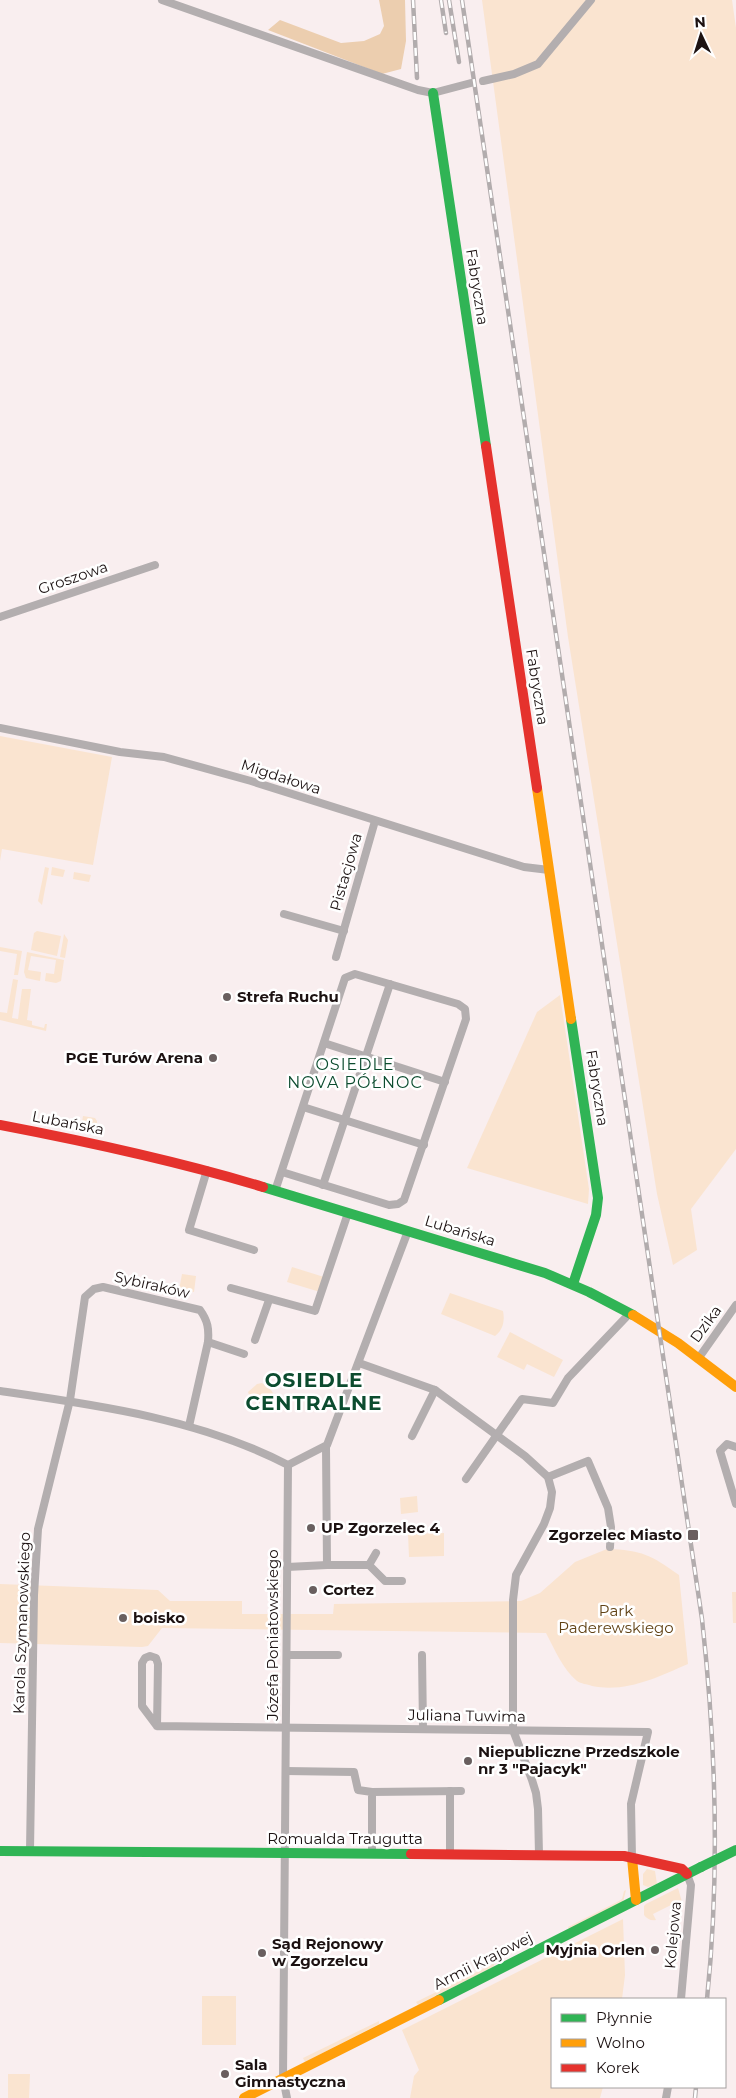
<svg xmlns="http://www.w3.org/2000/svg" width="736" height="2098" font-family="Montserrat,sans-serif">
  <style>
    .green { fill: #fae4d0 }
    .forest { fill: #ecceaf }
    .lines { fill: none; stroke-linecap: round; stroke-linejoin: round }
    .street { stroke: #b3aeaf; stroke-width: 8 }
    .fast { stroke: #30b455; stroke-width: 10 }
    .slow { stroke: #ff9f0a; stroke-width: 10 }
    .jam { stroke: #e5322d; stroke-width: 10 }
    .rail-casing { stroke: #b2acad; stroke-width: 4.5 }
    .rail { stroke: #fff; stroke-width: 2.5; stroke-dasharray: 8; stroke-linecap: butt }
    .fast-bridge { stroke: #30b455; stroke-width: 10 }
    .poi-dot { fill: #695f5f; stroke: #fff; stroke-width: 2 }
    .labels { text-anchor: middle; stroke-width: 5; stroke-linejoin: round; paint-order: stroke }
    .street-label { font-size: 15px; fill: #1c1212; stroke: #fff }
    .poi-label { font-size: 15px; font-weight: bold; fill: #1c1212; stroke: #fff; text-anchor: start }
    .park-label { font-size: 15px; fill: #614215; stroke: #fff }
    .neighbourhood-label { font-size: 16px; letter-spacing: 1px; fill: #0c4c2f; stroke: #fff }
    .district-label { font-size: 20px; font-weight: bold; letter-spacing: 1px; fill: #0c4c2f; stroke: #fff }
  </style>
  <rect width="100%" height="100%" fill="#f9eeef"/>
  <g class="green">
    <polygon points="482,0 732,0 736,28 736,1149 691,1209 697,1250 673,1265 657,1194 568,637"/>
    <polygon points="0,736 112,757 93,865 2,849 0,861"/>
    <polygon points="45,867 49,868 42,905 38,901"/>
    <polygon points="52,867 65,870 63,877 51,875"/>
    <polygon points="74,872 91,875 89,882 73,879"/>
    <polygon points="37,931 61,936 57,956 31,950 34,933"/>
    <polygon points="64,934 68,940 65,958 60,957"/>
    <polygon points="0,947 22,951 18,975 14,975 17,954 0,951"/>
    <polygon points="27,952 64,960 61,981 56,983 45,981 46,973 54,974 56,960 31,956 28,970 41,972 40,981 26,978 24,972"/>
    <polygon points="13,979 18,980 12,1018 18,1019 22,989 31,989 27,1020 32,1021 32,1025 44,1028 45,1024 47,1024 46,1031 0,1020 0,1012 7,1013"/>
    <polygon points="560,995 589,1189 588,1204 467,1168 537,1012"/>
    <polygon points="83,1116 95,1118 97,1121 97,1126 82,1122"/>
    <polygon points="53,1119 86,1125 81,1128 52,1123"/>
    <polygon points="292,1267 324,1277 320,1292 287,1282"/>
    <polygon points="182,1274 196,1276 194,1292 179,1290"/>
    <path d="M450 1293 503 1311C505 1321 503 1330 495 1336L441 1314Z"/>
    <polygon points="510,1332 563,1360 554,1377 527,1364 524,1370 497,1357"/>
    <polygon points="262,1383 271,1390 275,1396 267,1407 250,1397 248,1392 257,1384"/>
    <polygon points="417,1496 418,1512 401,1514 400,1498"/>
    <polygon points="444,1533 444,1556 409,1557 408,1534"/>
    <path d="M607 1549C642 1550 651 1555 679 1575L688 1664C658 1677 626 1693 592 1686 587 1684 581 1684 577 1681 562 1668 555 1650 546 1633L162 1628 148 1646 142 1647 0 1643V1584L158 1590 170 1601H242V1614H333L334 1604 521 1601 540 1593 575 1562Z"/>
    <polygon points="732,1592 736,1592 736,1623 733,1623"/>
    <polygon points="647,1869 655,1871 657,1884 648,1887 643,1885 643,1874"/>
    <path d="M678 1888 682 1902 677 1909 673 1904 653 1914 656 1920C651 1921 647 1919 644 1915V1906L646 1904Z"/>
    <polygon points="626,1890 623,1902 569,1929 568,1927 619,1901 622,1899 624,1891"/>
    <polygon points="623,1919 625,1975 622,1999 552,1999 552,2087 603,2087 600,2098 410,2098 414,2076 419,2070 402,2030"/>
    <polygon points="495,1963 493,1967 418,2005 416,2002"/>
    <rect x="202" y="1996" width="34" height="49"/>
    <polygon points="379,2021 379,2024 305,2062 303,2058"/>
    <polygon points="8,2074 30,2074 29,2098 8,2098"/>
  </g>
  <polygon class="forest" points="379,0 405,0 406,41 401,69 382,74 268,30 280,20 341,43 364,41 380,34 384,26"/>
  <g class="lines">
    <g class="street">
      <polyline points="162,0 418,90 433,93 471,83"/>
      <polyline points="483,81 514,74 538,64 591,0"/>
      <polyline points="0,617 155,565"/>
      <polyline points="0,728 120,752 164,757 251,781 524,867 549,870"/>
      <polyline points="284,914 344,931"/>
      <polyline points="336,957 375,821"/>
      <polyline points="324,1043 445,1082"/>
      <polyline points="303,1107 424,1145"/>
      <polyline points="207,1170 189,1230 254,1250"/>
      <polyline points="323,1185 390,984"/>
      <polyline points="275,1191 345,978 355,974 458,1004 465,1009 466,1019 404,1200 398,1204 389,1205 282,1172"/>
      <polyline points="231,1288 315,1311 348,1213"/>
      <polyline points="255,1340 269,1300"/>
      <polyline points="208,1342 244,1354"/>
      <polyline points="698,1359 736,1305"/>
      <polyline points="359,1363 435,1390 525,1456 548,1477 552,1492 550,1508 544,1524 516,1575 513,1600 513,1730 532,1780 536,1793 538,1809 539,1855"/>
      <path d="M0 1391C97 1405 200 1419 288 1465"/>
      <polyline points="412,1436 435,1390"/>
      <polyline points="326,1447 327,1565"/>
      <polyline points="736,1447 727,1444 720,1451 736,1504"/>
      <polyline points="548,1477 588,1461 608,1508 611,1527 610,1547"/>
      <polyline points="466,1479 522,1399 553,1403 568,1378 630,1313"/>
      <polyline points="369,1565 385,1581 402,1581"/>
      <polyline points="287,1567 327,1565 369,1565 376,1553"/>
      <polyline points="287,1655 338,1655"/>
      <polyline points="422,1655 423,1728"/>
      <polyline points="157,1726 142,1706 142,1663 145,1658 150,1656 156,1658 158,1664 157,1726 648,1732 631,1804 632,1858"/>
      <polyline points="286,1771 354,1772 358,1790 372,1792 372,1854"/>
      <polyline points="450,1791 450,1855"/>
      <polyline points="372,1792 461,1791"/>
      <path d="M30 1851 34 1595 38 1529 70 1400 85 1297 94 1289 103 1287 200 1310C208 1321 209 1329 208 1342L189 1426"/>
      <polyline points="681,1999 690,1897 691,1885 687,1874"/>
      <polyline points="287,2098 283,2078 288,1465 327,1445 408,1231"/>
      <polyline points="666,2098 668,2087"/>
    </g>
    <g class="fast">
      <polyline points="433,93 486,446"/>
      <polyline points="571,1019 598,1198 596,1215 573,1284"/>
      <polyline points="263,1187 545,1273 589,1292 633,1315"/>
      <polyline points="0,1851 411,1854"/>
      <polyline points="439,2000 701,1867"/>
    </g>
    <g class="slow">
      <polyline points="537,788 571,1019"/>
      <polyline points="633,1315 678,1343 736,1387"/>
      <polyline points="632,1858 636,1900"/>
      <polyline points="244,2098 439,2000"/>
    </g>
    <g class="jam">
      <polyline points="486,446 537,788"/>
      <path d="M0 1125C89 1142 177 1161 263 1187"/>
      <polyline points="411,1854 624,1856 682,1869 687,1874"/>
    </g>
    <g class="rail-casing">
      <g id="rail">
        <polyline points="413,0 417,78"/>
        <polyline points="441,0 446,33"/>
        <polyline points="449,0 459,62"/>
        <path d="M462 0 702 1619C716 1745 720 1873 707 1999"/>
        <polyline points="695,2098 696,2087"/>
      </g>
    </g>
    <use href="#rail" class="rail"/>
    <polyline class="fast-bridge" points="701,1867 736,1850"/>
  </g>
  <g class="poi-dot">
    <circle cx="227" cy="997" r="5"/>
    <circle cx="213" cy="1058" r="5"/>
    <circle cx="311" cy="1528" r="5"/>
    <rect x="687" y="1529" width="12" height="12" rx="2.5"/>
    <circle cx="313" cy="1590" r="5"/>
    <circle cx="123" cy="1618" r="5"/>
    <circle cx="468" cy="1761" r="5"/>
    <circle cx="655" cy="1950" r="5"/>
    <circle cx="262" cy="1953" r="5"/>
    <circle cx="225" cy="2074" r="5"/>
  </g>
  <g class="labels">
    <g class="street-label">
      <text transform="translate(477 287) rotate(81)" y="5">Fabryczna</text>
      <text transform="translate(73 578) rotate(-19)" y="5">Groszowa</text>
      <text transform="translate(537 687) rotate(81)" y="5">Fabryczna</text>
      <text transform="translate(281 777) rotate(18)" y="5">Migdałowa</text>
      <text transform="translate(346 872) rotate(-74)" y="5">Pistacjowa</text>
      <text transform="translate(597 1088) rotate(81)" y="5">Fabryczna</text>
      <text transform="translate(68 1123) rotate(11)" y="5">Lubańska</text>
      <text transform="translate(460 1231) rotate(17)" y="5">Lubańska</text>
      <text transform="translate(152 1285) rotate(13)" y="5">Sybiraków</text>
      <text transform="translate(706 1324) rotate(-54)" y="5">Dzika</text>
      <text transform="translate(22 1623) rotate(-88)" y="5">Karola Szymanowskiego</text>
      <text transform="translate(273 1635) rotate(-90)" y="5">Józefa Poniatowskiego</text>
      <text transform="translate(467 1716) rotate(1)" y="5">Juliana Tuwima</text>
      <text x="345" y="1844">Romualda Traugutta</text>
      <text transform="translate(673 1935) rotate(-85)" y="5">Kolejowa</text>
      <text transform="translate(483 1961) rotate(-27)" y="5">Armii Krajowej</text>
    </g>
    <g class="poi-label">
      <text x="237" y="1002">Strefa Ruchu</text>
      <text x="203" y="1063" text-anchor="end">PGE Turów Arena</text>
      <text x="321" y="1533">UP Zgorzelec 4</text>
      <text x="682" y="1540" text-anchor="end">Zgorzelec Miasto</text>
      <text x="323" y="1595">Cortez</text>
      <text x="133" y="1623">boisko</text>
      <text x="478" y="1757">Niepubliczne Przedszkole<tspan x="478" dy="17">nr 3 "Pajacyk"</tspan></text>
      <text x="272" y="1949">Sąd Rejonowy<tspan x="272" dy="17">w Zgorzelcu</tspan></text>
      <text x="645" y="1955" text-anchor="end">Myjnia Orlen</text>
      <text x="235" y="2070">Sala<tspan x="235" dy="17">Gimnastyczna</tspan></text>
    </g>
    <g class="park-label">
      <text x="616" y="1616">Park<tspan x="616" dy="17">Paderewskiego</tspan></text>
    </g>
    <g class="neighbourhood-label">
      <text x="355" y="1070">OSIEDLE<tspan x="355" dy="18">NOVA PÓŁNOC</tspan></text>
    </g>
    <g class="district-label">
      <text x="314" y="1387">OSIEDLE<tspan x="314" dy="23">CENTRALNE</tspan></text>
    </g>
  </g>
  <rect x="551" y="1998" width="175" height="90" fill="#ffffff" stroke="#a4a0a0"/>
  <rect x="561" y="2014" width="25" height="8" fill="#30b455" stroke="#a4a0a0"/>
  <text x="596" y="2023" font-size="15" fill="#1c1212">Płynnie</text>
  <rect x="561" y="2039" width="25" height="8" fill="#ff9f0a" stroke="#a4a0a0"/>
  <text x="596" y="2048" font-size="15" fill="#1c1212">Wolno</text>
  <rect x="561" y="2064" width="25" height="8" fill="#e5322d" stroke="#a4a0a0"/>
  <text x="596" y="2073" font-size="15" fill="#1c1212">Korek</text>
  <g transform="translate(701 35) rotate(356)" stroke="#ffffff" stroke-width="4" paint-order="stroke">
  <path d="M0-4L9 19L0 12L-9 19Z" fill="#1c1212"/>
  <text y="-8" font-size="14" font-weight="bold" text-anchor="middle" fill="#1c1212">N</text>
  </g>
</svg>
